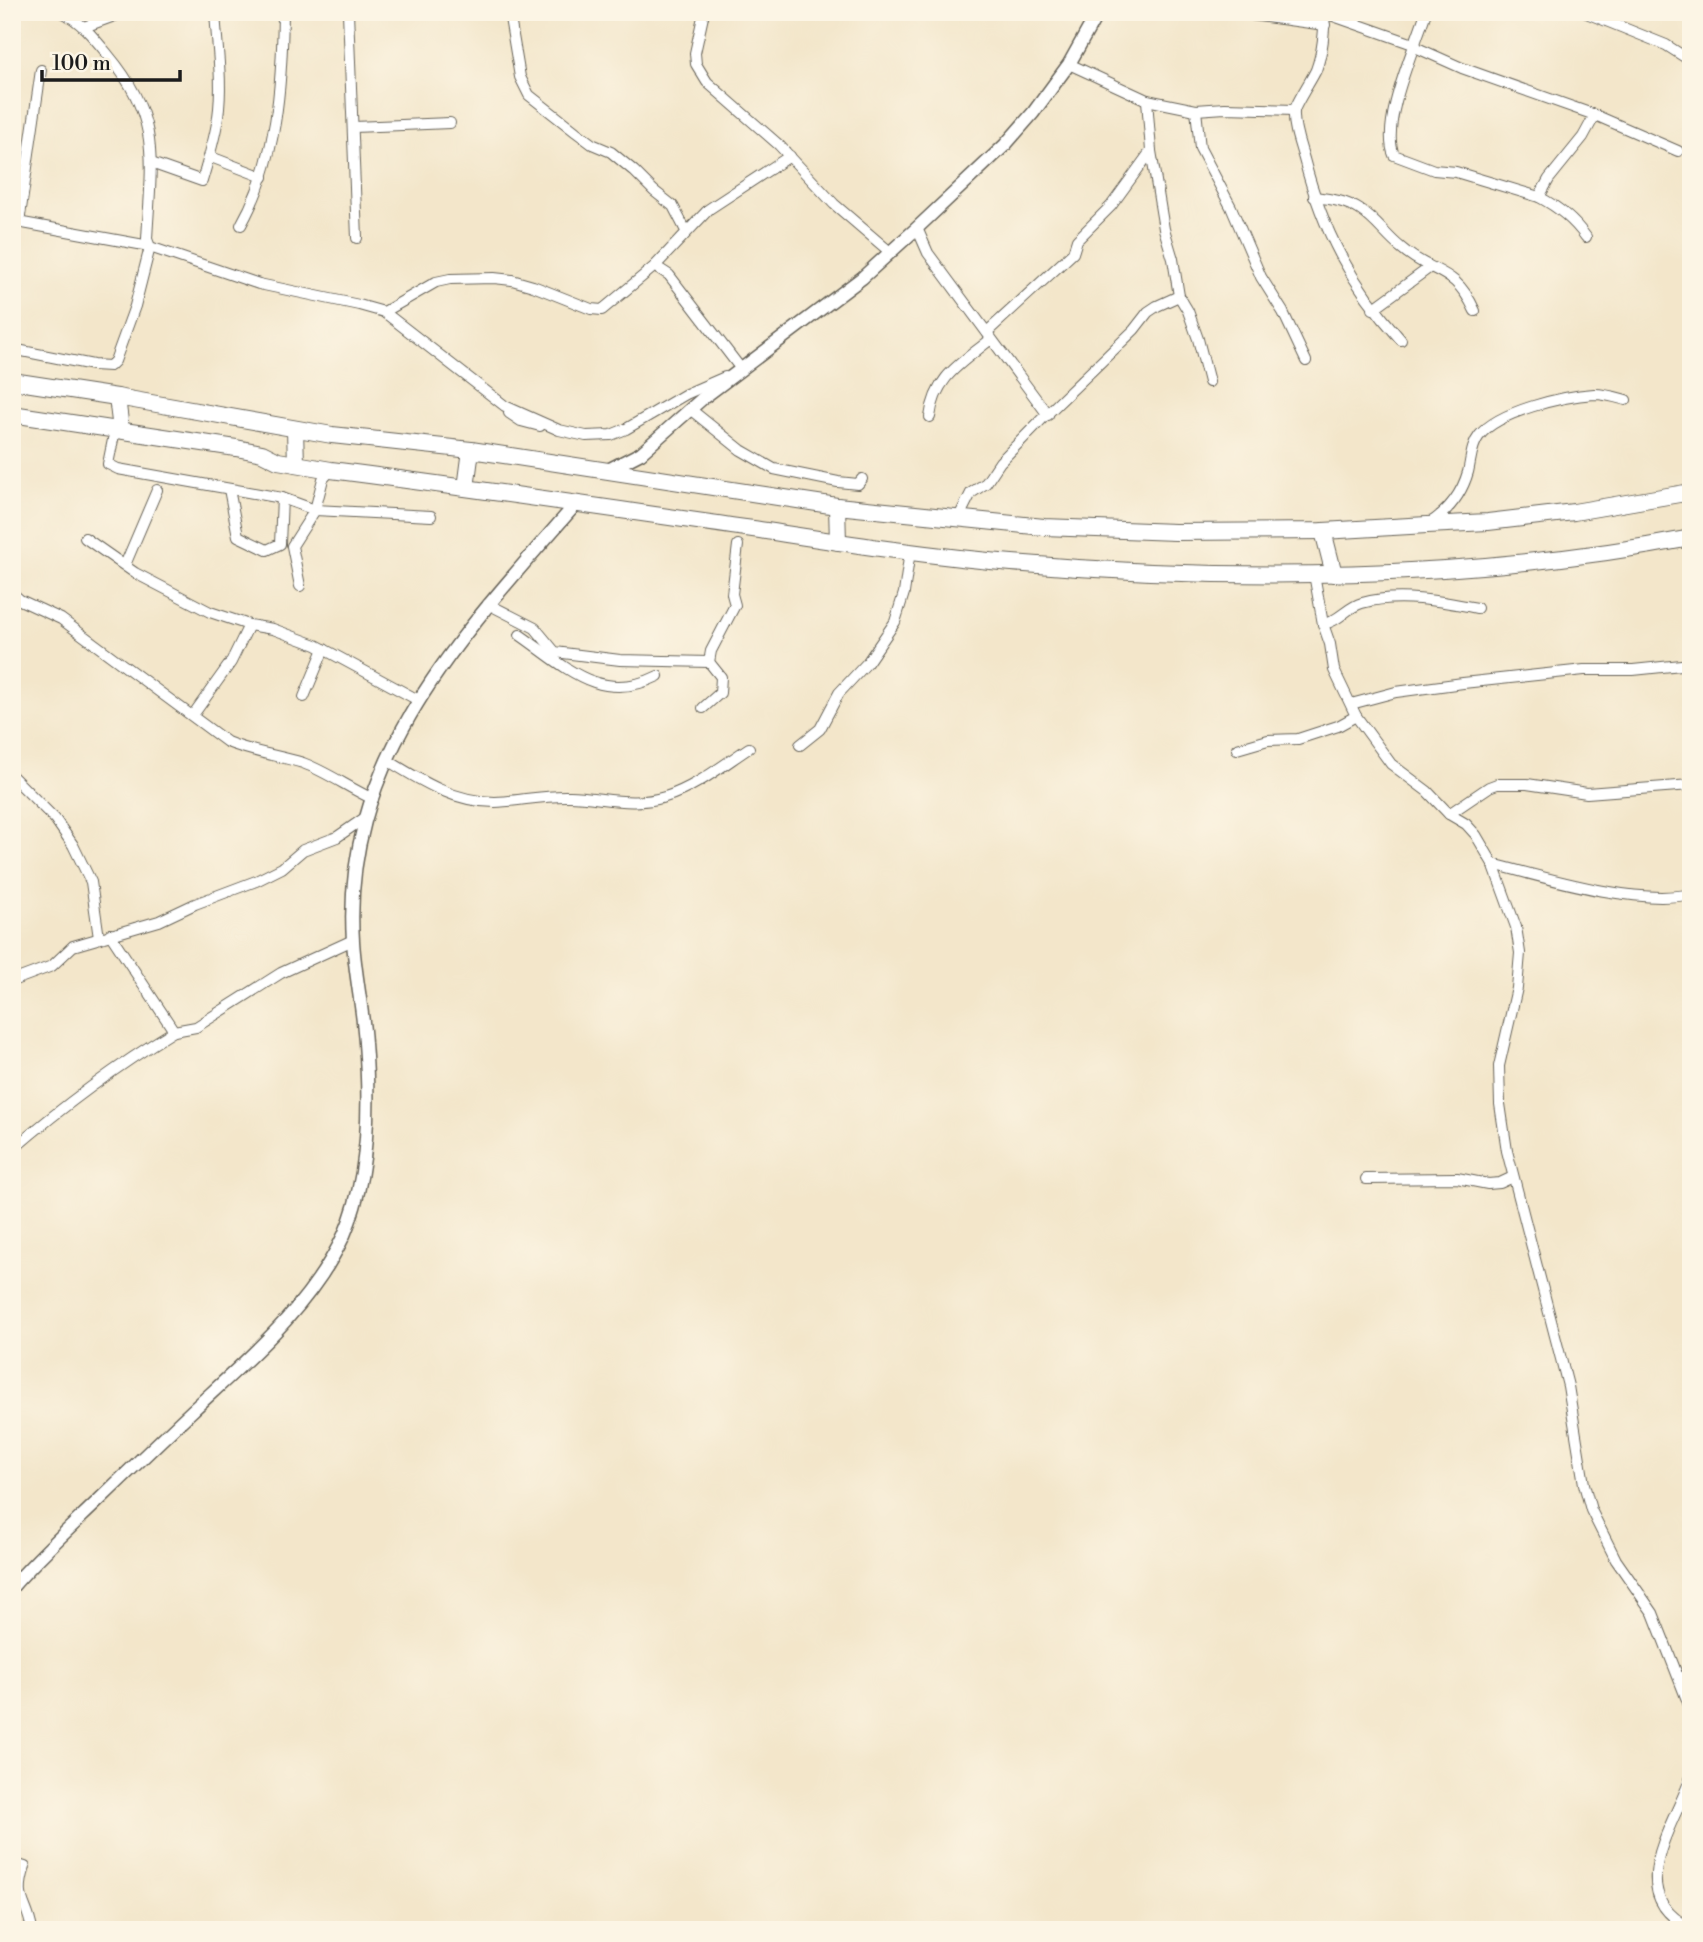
<svg xmlns="http://www.w3.org/2000/svg" width="1703" height="1942" font-family="'Libre Bodoni',serif">
  <style>
    .lines { fill: none; stroke-linecap: round; stroke-linejoin: round }
    .minor-casing { stroke: #676359; stroke-width: 12 }
    .tertiary-casing { stroke: #676359; stroke-width: 15 }
    .trunk-casing { stroke: #676359; stroke-width: 18 }
    .minor { stroke: #fff; stroke-width: 10 }
    .tertiary { stroke: #fff; stroke-width: 12 }
    .trunk { stroke: #fff; stroke-width: 16 }
  </style>
  <rect width="100%" height="100%" fill="#fcf5e5"/>
  <filter id="ink" filterUnits="userSpaceOnUse"><feTurbulence type="fractalNoise" baseFrequency=".0143" numOctaves="2"/><feDisplacementMap in="SourceGraphic" scale="14" xChannelSelector="R" yChannelSelector="G"/><feConvolveMatrix kernelMatrix="1 2 1 2 8 2 1 2 1" color-interpolation-filters="sRGB"/></filter>
  <filter id="wash" filterUnits="userSpaceOnUse"><feTurbulence type="fractalNoise" baseFrequency=".00686" numOctaves="4" result="noise"/><feDisplacementMap in="SourceGraphic" scale="28" xChannelSelector="R" yChannelSelector="G"/><feGaussianBlur stdDeviation="1.57" result="paint"/><feColorMatrix in="noise" values="0 0 0 0 0 0 0 0 0 0 0 0 0 0 0 0 0 1.4 0 .05"/><feComposite in="paint" operator="in"/></filter>
  <g filter="url(#wash)">
    <rect width="100%" height="100%" fill="#f3e6ca"/>
  </g>
  <g filter="url(#ink)">
    <g class="lines">
      <g class="minor-casing">
        <g id="minor">
          <polyline points="348,12 357,238"/>
          <polyline points="509,12 520,77 529,95 576,132 592,144 611,152 634,171 654,191 673,206 686,231"/>
          <polyline points="704,12 695,53 696,64 707,82 779,145 834,204 890,252"/>
          <polyline points="1229,12 1325,25"/>
          <path d="M1325 12C1324 32 1323 51 1316 70 1312 79 1294 106 1294 112 1293 127 1300 145 1304 159 1323 232 1351 284 1401 340"/>
          <path d="M1426 12C1415 47 1380 123 1394 155L1434 170 1456 172 1539 197C1558 207 1574 220 1586 237"/>
          <polyline points="1584,12 1666,45 1691,61"/>
          <polyline points="1325,13 1416,45"/>
          <polyline points="84,27 125,12"/>
          <polyline points="1415,47 1462,68 1595,115 1678,151"/>
          <polyline points="1069,64 1147,100 1196,110 1225,108 1294,110"/>
          <polyline points="1147,100 1151,151 1164,229 1173,259 1179,296 1188,311 1198,339 1209,382"/>
          <polyline points="1196,110 1200,148 1231,207 1261,277 1283,312 1306,361"/>
          <polyline points="354,127 450,123"/>
          <polyline points="211,157 263,177"/>
          <path d="M151 163 202 181C208 160 215 139 218 117 223 82 217 47 215 12"/>
          <path d="M1314 197C1331 199 1346 201 1360 210 1376 220 1386 236 1400 247 1433 276 1454 265 1475 311"/>
          <polyline points="1539,197 1549,179 1583,137 1595,115"/>
          <polyline points="12,221 144,245 259,284 359,305 384,312 505,406 559,430 586,436 611,435 626,429 686,394 725,377"/>
          <polyline points="19,223 41,70"/>
          <path d="M241 225C277 162 282 84 283 12"/>
          <polyline points="917,228 928,253 1048,415"/>
          <polyline points="655,266 669,275 741,369"/>
          <polyline points="1373,309 1429,268"/>
          <polyline points="386,314 384,312 436,282 450,279 494,278 512,280 533,286 591,309 602,310 655,266 709,209 790,156"/>
          <polyline points="987,332 1073,253 1077,240 1111,206 1151,151"/>
          <path d="M12 349 93 365 110 366 115 361 135 306 150 247 147 239C151 163 162 119 109 56 95 39 82 22 62 12"/>
          <polyline points="690,409 741,450 774,469 838,482 858,484 862,479"/>
          <polyline points="509,413 521,421 540,426"/>
          <path d="M930 417C935 376 962 363 991 339"/>
          <polyline points="115,430 108,464 118,469 282,498 315,510 431,516"/>
          <polyline points="229,489 238,536 267,550 280,544 282,498"/>
          <polyline points="958,519 971,493 986,483 1000,462 1042,419 1134,330 1148,312 1157,306 1179,296"/>
          <path d="M1430 523C1448 511 1462 493 1468 472 1471 460 1471 446 1479 436 1498 411 1564 396 1594 394 1605 394 1615 397 1626 400"/>
          <polyline points="85,538 135,573 210,612 249,625 273,629 316,645 418,700"/>
          <polyline points="125,565 157,490"/>
          <polyline points="1314,574 1323,624 1330,644 1334,670 1356,716 1391,764 1427,791 1449,814 1466,824 1476,835 1493,864 1516,927 1520,953 1517,988 1499,1066 1500,1104 1507,1151 1568,1386 1584,1484 1591,1510 1616,1560 1653,1613 1691,1710"/>
          <polyline points="300,586 292,546 315,510 323,479 331,470"/>
          <path d="M12 593 20 600 61 619 227 742C251 752 277 755 303 763 327 772 349 788 373 799"/>
          <polyline points="488,604 535,628 555,652 620,660 709,662 721,677 720,693 703,708"/>
          <path d="M1323 624C1338 622 1347 607 1362 603 1398 593 1441 601 1477 608"/>
          <path d="M520 635C565 666 600 705 658 676"/>
          <polyline points="709,662 711,651 735,605 732,594 738,545"/>
          <polyline points="304,697 324,649"/>
          <polyline points="1351,704 1396,692 1463,683 1584,670 1633,670 1691,664"/>
          <polyline points="193,715 231,662 249,625"/>
          <polyline points="800,745 820,729 839,693 867,663 895,622 904,593 910,551"/>
          <polyline points="1237,749 1268,740 1298,739 1338,726 1356,716"/>
          <path d="M387 760C421 781 454 802 495 802 520 801 544 795 570 796 602 797 633 807 665 797 695 788 723 765 749 748"/>
          <polyline points="12,776 55,819 73,845 91,882 99,938"/>
          <polyline points="1449,814 1489,787 1497,784 1527,784 1587,793 1691,785"/>
          <path d="M1493 864C1546 878 1638 906 1691 894"/>
          <polyline points="12,981 52,966 73,946 159,921 195,904 256,881 282,868 303,850 337,837 366,817"/>
          <polyline points="174,1031 196,1027 281,973 353,940"/>
          <path d="M12 1150C63 1106 117 1066 174 1031L110 934"/>
          <polyline points="1366,1179 1457,1178 1488,1184 1500,1183 1513,1177"/>
          <path d="M1691 1777C1674 1826 1621 1895 1691 1928"/>
          <path d="M12 1863 25 1867C14 1901 27 1900 32 1930"/>
        </g>
      </g>
      <g class="tertiary-casing">
        <g id="tertiary">
          <polyline points="608,470 641,453 703,398 862,278 917,228 1005,145 1033,113 1069,64 1098,12"/>
          <path d="M12 1587C39 1556 70 1528 99 1500 130 1470 161 1440 193 1410 249 1358 311 1306 344 1235 369 1178 370 1104 365 1043 363 1009 355 975 353 941 341 758 465 631 576 504"/>
        </g>
      </g>
      <g class="trunk-casing">
        <g id="trunk">
          <polyline points="12,381 117,397 332,435 471,450 837,506 1044,527 1175,532 1323,531 1427,525 1488,522 1574,512 1691,492"/>
          <polyline points="117,397 121,430"/>
          <path d="M12 414 236 448 262 453 278 461 331 470C472 488 612 509 753 529 839 542 925 556 1012 563 1232 582 1473 580 1691 538"/>
          <polyline points="295,429 296,464"/>
          <polyline points="466,488 471,450"/>
          <polyline points="837,506 838,542"/>
          <polyline points="1323,531 1334,574"/>
        </g>
      </g>
      <use href="#minor" class="minor"/>
      <use href="#tertiary" class="tertiary"/>
      <use href="#trunk" class="trunk"/>
    </g>
  </g>
  <rect width="1703" height="1942" fill="none" stroke="#fcf5e5" stroke-width="42"/>
  <path d="M42 70v10h138v-10" fill="none" stroke="#1c1c1c" stroke-width="3.5"/>
  <text x="52" y="70" font-size="21" fill="#1c1c1c" stroke="#fcf5e5" stroke-width="5" paint-order="stroke">100 m</text>
</svg>
